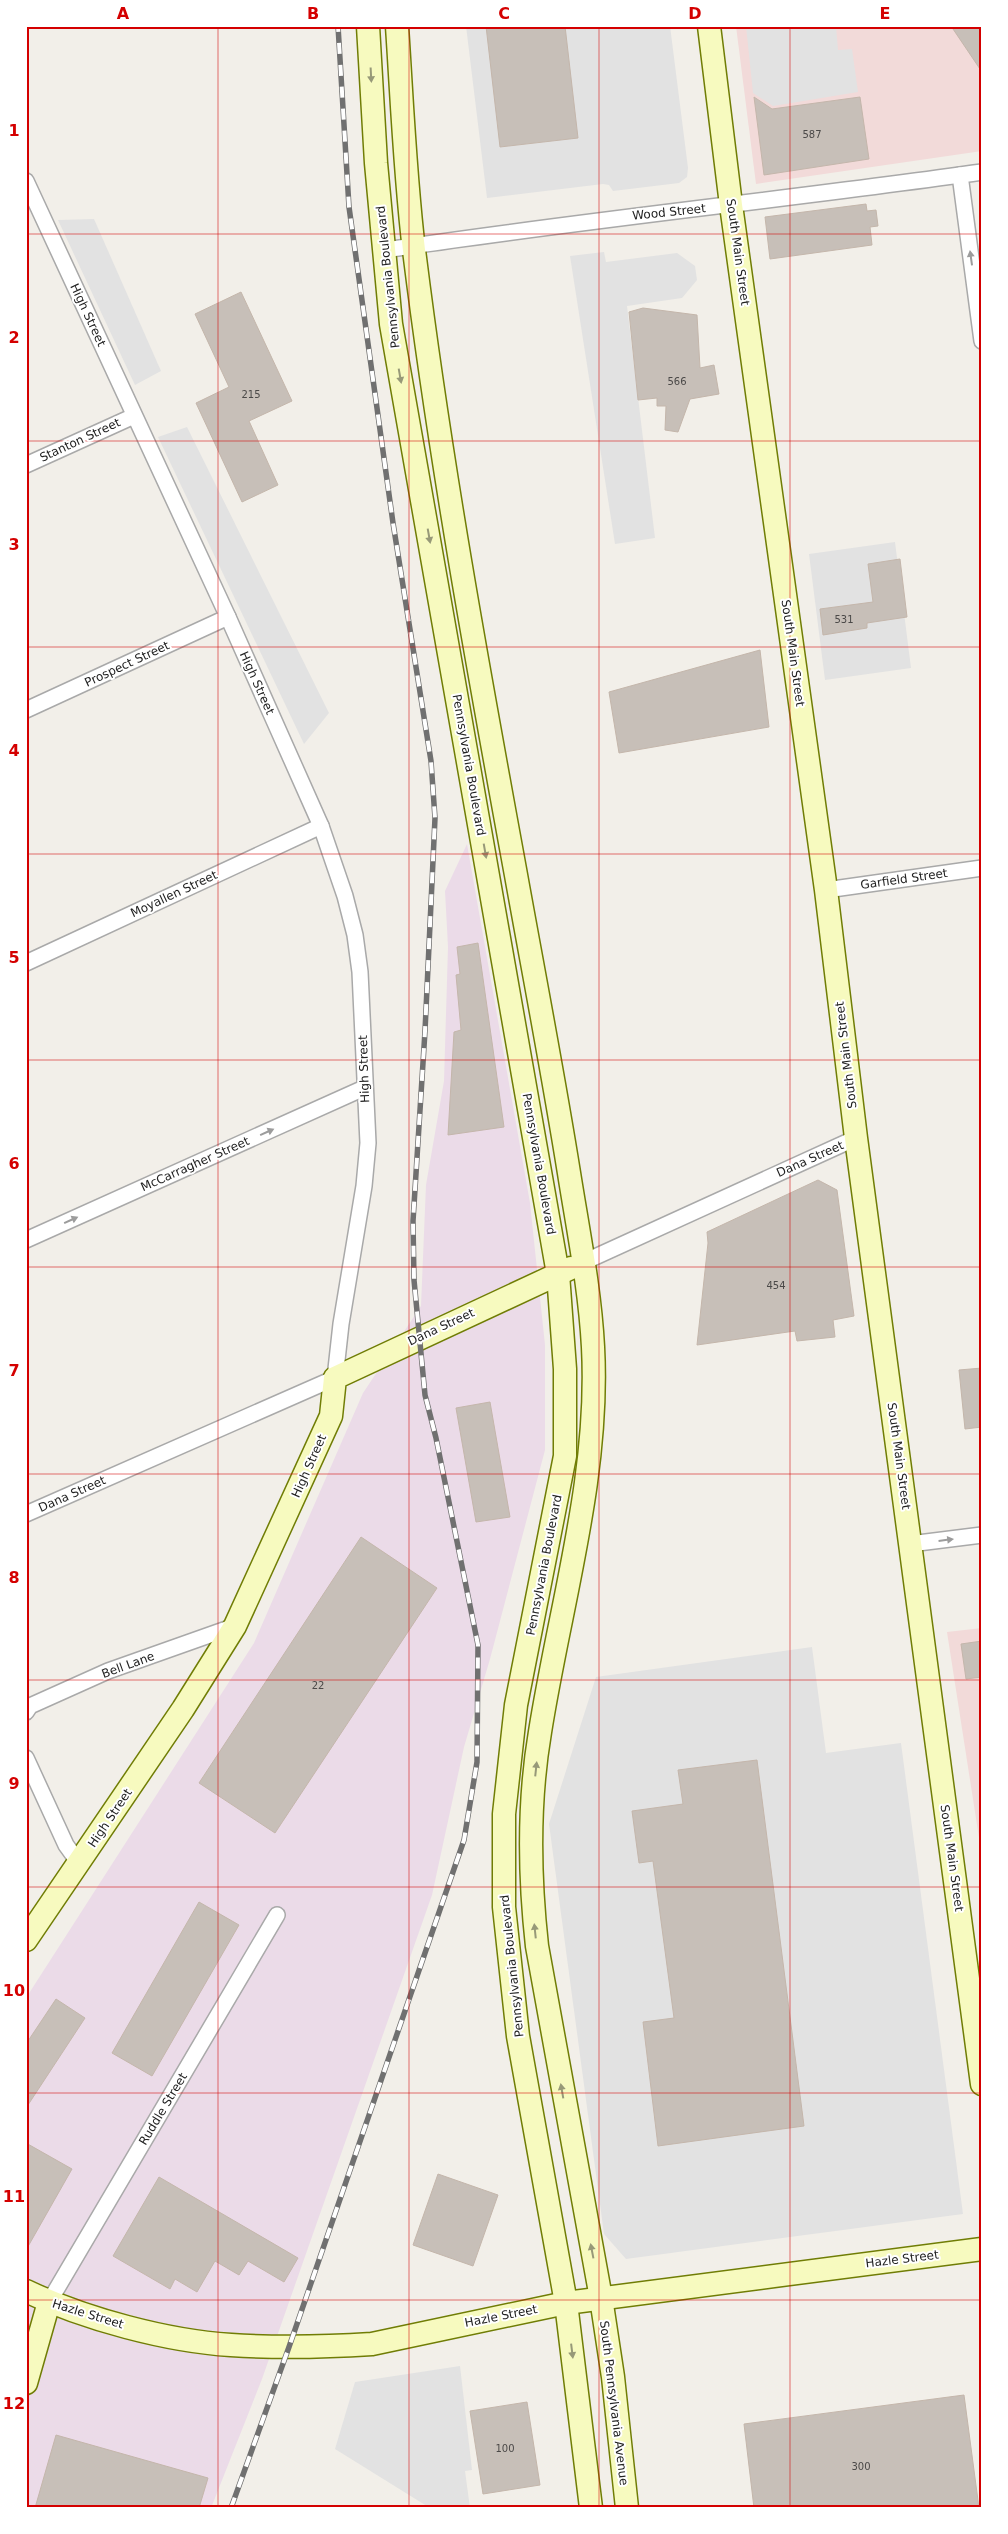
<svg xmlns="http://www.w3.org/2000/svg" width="1008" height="2534" font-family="'DejaVu Sans',sans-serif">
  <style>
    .commercial { fill: #f2dad9 }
    .industrial { fill: #ebdbe8 }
    .parking { fill: #e2e2e2 }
    .building { fill: #c7bfb8; stroke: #c4b6ab }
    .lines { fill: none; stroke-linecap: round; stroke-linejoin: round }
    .street-casing { stroke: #a9a9a9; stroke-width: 18 }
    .secondary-casing { stroke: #707d05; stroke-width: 25 }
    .street { stroke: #fff; stroke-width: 15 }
    .secondary { stroke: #f7fabf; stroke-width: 22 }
    .rail-casing { stroke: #707070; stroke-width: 5.5 }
    .rail { stroke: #fff; stroke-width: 4; stroke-dasharray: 11; stroke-linecap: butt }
    .oneway { fill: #979978 }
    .oneway2 { fill: #9c9c9c }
    .grid { fill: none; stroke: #d40000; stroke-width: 1; stroke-opacity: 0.55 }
    .labels { text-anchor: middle; stroke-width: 4; stroke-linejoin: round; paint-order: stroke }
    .number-label { font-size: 10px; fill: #4b4948 }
    .street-label { font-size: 12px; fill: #222; stroke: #fff }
    .neatline { fill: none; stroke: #d40000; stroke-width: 2 }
    .grid-label { font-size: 16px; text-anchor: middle; font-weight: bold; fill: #d40000 }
  </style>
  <rect width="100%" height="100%" fill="#f2efe9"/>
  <g class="commercial">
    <polygon points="736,26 982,26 982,151 756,184"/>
    <polygon points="982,1628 982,1857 947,1632"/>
  </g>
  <polygon class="industrial" points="467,844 530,1203 545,1345 545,1450 490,1659 464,1747 432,1895 262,2379 211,2508 26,2508 26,1998 254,1643 363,1393 421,1306 426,1185 444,1081 448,947 445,891"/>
  <g class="parking">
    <polygon points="466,26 670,26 688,168 687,177 679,183 613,191 609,185 603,184 487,198"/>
    <polygon points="746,26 836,26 838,50 852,49 858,92 773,106 753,93"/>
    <polygon points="94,219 161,371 135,385 58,220"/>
    <polygon points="604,252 606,262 677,253 695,266 697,280 682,298 627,306 655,538 615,544 570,256"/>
    <polygon points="187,427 329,713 304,744 158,437"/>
    <polygon points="895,542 911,668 825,680 809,554"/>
    <polygon points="812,1647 826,1753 901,1743 963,2214 626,2259 604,2234 549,1824 596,1677"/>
    <polygon points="460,2366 472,2470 465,2471 470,2508 430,2508 335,2449 355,2382"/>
  </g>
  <g class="building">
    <polygon points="486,26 565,26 578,138 500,147"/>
    <polygon points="951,26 982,26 982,72"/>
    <polygon points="754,97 772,109 860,97 869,159 764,175"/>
    <polygon points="866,204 867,211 876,210 878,226 870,227 872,245 770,259 765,217"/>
    <polygon points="241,292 292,401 249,421 278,485 242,502 196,403 229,387 195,314"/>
    <polygon points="643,308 697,315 700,368 714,365 719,394 690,399 678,432 665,430 666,406 657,406 657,398 638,400 629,312"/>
    <polygon points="900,559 907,617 867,623 867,628 823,635 820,609 873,602 868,564"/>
    <polygon points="760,650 769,727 619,753 609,692"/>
    <polygon points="478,943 504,1127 448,1135 454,1032 461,1030 456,975 460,974 457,947"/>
    <polygon points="818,1180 837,1190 854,1316 833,1320 835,1337 797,1341 795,1331 697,1345 708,1243 707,1232"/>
    <polygon points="982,1368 982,1427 965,1429 959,1370"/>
    <polygon points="490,1402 510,1517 476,1522 456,1408"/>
    <polygon points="361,1537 437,1588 275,1833 199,1783"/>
    <polygon points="982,1641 982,1677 966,1679 961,1644"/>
    <polygon points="757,1760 804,2126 658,2146 643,2022 674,2018 653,1861 639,1863 632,1811 683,1804 678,1770"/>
    <polygon points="199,1902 239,1925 152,2076 112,2053"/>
    <polygon points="56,1999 85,2018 26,2108 26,2044"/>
    <polygon points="26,2143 72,2169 26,2250"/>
    <polygon points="438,2174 498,2195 473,2266 413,2245"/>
    <polygon points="159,2177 298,2258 284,2282 248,2261 239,2275 215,2261 197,2292 175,2279 170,2289 113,2256"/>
    <polygon points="964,2395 979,2508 754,2508 744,2424"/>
    <polygon points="527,2402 540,2485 483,2494 470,2411"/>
    <polygon points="56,2435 208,2478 199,2508 35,2508"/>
  </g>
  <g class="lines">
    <g class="street-casing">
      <g id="street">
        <polyline points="960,175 982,341"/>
        <polyline points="26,181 228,617 321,826 345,896 355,935 360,972 368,1143 364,1186 341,1324 335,1378 26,1514"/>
        <path d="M385 250C584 220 783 200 982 172"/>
        <polyline points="26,465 134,416"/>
        <polyline points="26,710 228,617"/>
        <polyline points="826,890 982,868"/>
        <polyline points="26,963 321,826"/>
        <polyline points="26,1240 364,1088"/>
        <polyline points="584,1262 856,1138"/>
        <polyline points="910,1544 982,1535"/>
        <polyline points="26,1712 30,1706 108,1671 235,1626"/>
        <polyline points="26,1758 66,1845 79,1863"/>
        <polyline points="49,2302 277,1915"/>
      </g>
    </g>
    <g class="secondary-casing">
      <g id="secondary">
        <polyline points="368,26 376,163 391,324 558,1274 565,1369 565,1456 516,1705 504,1814 504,1907 518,2036 566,2303 591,2508"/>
        <path d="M397 26C402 101 405 176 414 250 440 460 478 668 516 875 534 975 553 1073 569 1173 578 1230 590 1289 593 1347 600 1477 560 1605 540 1732 528 1803 529 1874 537 1946L601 2298 613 2377 627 2508"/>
        <polyline points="709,26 731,205 826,890 856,1138 982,2084"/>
        <polyline points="26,1940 183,1709 235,1626 331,1416 335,1378 571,1268"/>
        <path d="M26 2291C85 2319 167 2341 231 2345 278 2348 325 2347 372 2344L566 2303 982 2249"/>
        <polyline points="26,2383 49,2302"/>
      </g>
    </g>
    <use href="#street" class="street"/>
    <use href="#secondary" class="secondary"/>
    <g class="rail-casing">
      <polyline id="rail" points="231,2508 289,2347 464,1840 477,1762 478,1645 436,1438 425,1395 414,1280 413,1221 425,1031 435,818 431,761 393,523 349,207 338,26"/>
    </g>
    <use href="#rail" class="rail"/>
  </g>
  <defs><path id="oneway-solid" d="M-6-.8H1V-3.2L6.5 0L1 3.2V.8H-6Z" transform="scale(1.25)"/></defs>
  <g class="oneway">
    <use href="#oneway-solid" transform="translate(371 75) rotate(87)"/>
    <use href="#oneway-solid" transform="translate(400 376) rotate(80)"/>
    <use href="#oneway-solid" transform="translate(429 536) rotate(80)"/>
    <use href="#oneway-solid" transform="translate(485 851) rotate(80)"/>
    <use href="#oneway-solid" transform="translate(536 1769) rotate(-84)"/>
    <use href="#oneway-solid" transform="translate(535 1931) rotate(-96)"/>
    <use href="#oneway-solid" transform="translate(562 2091) rotate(-100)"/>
    <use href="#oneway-solid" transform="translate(592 2251) rotate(-101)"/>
    <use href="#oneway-solid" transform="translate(572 2351) rotate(83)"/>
  </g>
  <g class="oneway2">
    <use href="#oneway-solid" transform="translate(971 258) rotate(-98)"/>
    <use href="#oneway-solid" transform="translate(267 1132) rotate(-24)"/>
    <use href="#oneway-solid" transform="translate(71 1220) rotate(-24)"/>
    <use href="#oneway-solid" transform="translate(946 1540) rotate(-7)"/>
  </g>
  <path class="grid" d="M218 26V2508M409 26V2508M599 26V2508M790 26V2508M26 234H982M26 441H982M26 647H982M26 854H982M26 1060H982M26 1267H982M26 1474H982M26 1680H982M26 1887H982M26 2093H982M26 2300H982"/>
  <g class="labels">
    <g class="number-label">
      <text x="812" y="138">587</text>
      <text x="677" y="385">566</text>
      <text x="251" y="398">215</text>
      <text x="844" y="623">531</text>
      <text x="776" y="1289">454</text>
      <text x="318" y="1689">22</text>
      <text x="505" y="2452">100</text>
      <text x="861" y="2470">300</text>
    </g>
    <g class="street-label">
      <text transform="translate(669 212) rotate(-6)" y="4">Wood Street</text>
      <text transform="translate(738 252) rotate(82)" y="4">South Main Street</text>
      <text transform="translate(388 277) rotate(-96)" y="4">Pennsylvania Boulevard</text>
      <text transform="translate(88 315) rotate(65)" y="4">High Street</text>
      <text transform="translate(80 440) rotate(-25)" y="4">Stanton Street</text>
      <text transform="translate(793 653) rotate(82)" y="4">South Main Street</text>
      <text transform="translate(127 664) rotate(-25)" y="4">Prospect Street</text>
      <text transform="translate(257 683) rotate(66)" y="4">High Street</text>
      <text transform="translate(469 765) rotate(80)" y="4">Pennsylvania Boulevard</text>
      <text transform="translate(904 879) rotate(-8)" y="4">Garfield Street</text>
      <text transform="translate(174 894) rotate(-25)" y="4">Moyallen Street</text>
      <text transform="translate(846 1055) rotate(-97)" y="4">South Main Street</text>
      <text transform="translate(364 1069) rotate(-92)" y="4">High Street</text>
      <text transform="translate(810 1159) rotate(-24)" y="4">Dana Street</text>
      <text transform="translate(195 1164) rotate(-24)" y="4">McCarragher Street</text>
      <text transform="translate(539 1164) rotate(80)" y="4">Pennsylvania Boulevard</text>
      <text transform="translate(441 1327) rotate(-25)" y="4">Dana Street</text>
      <text transform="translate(899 1456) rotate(82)" y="4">South Main Street</text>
      <text transform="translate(309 1466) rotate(-66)" y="4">High Street</text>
      <text transform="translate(72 1494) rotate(-24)" y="4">Dana Street</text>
      <text transform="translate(544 1565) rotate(-79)" y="4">Pennsylvania Boulevard</text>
      <text transform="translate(128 1665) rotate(-20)" y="4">Bell Lane</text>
      <text transform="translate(110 1818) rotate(-56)" y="4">High Street</text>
      <text transform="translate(952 1858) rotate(82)" y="4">South Main Street</text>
      <text transform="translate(512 1966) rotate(-96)" y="4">Pennsylvania Boulevard</text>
      <text transform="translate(163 2109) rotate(-59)" y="4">Ruddle Street</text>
      <text transform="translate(902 2259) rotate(-7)" y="4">Hazle Street</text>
      <text transform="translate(88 2314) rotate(17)" y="4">Hazle Street</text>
      <text transform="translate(501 2316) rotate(-11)" y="4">Hazle Street</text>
      <text transform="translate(614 2403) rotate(83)" y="4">South Pennsylvania Avenue</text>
    </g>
  </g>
  <rect width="1008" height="2534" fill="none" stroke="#ffffff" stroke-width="55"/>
  <rect x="28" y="28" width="952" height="2478" class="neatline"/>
  <g class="grid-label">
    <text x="123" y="19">A</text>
    <text x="313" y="19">B</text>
    <text x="504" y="19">C</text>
    <text x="695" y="19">D</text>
    <text x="885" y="19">E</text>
    <text x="14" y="136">1</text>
    <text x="14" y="343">2</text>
    <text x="14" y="550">3</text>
    <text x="14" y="756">4</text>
    <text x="14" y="963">5</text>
    <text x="14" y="1169">6</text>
    <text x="14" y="1376">7</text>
    <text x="14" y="1583">8</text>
    <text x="14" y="1789">9</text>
    <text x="14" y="1996">10</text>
    <text x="14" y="2202">11</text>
    <text x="14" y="2409">12</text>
  </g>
</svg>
